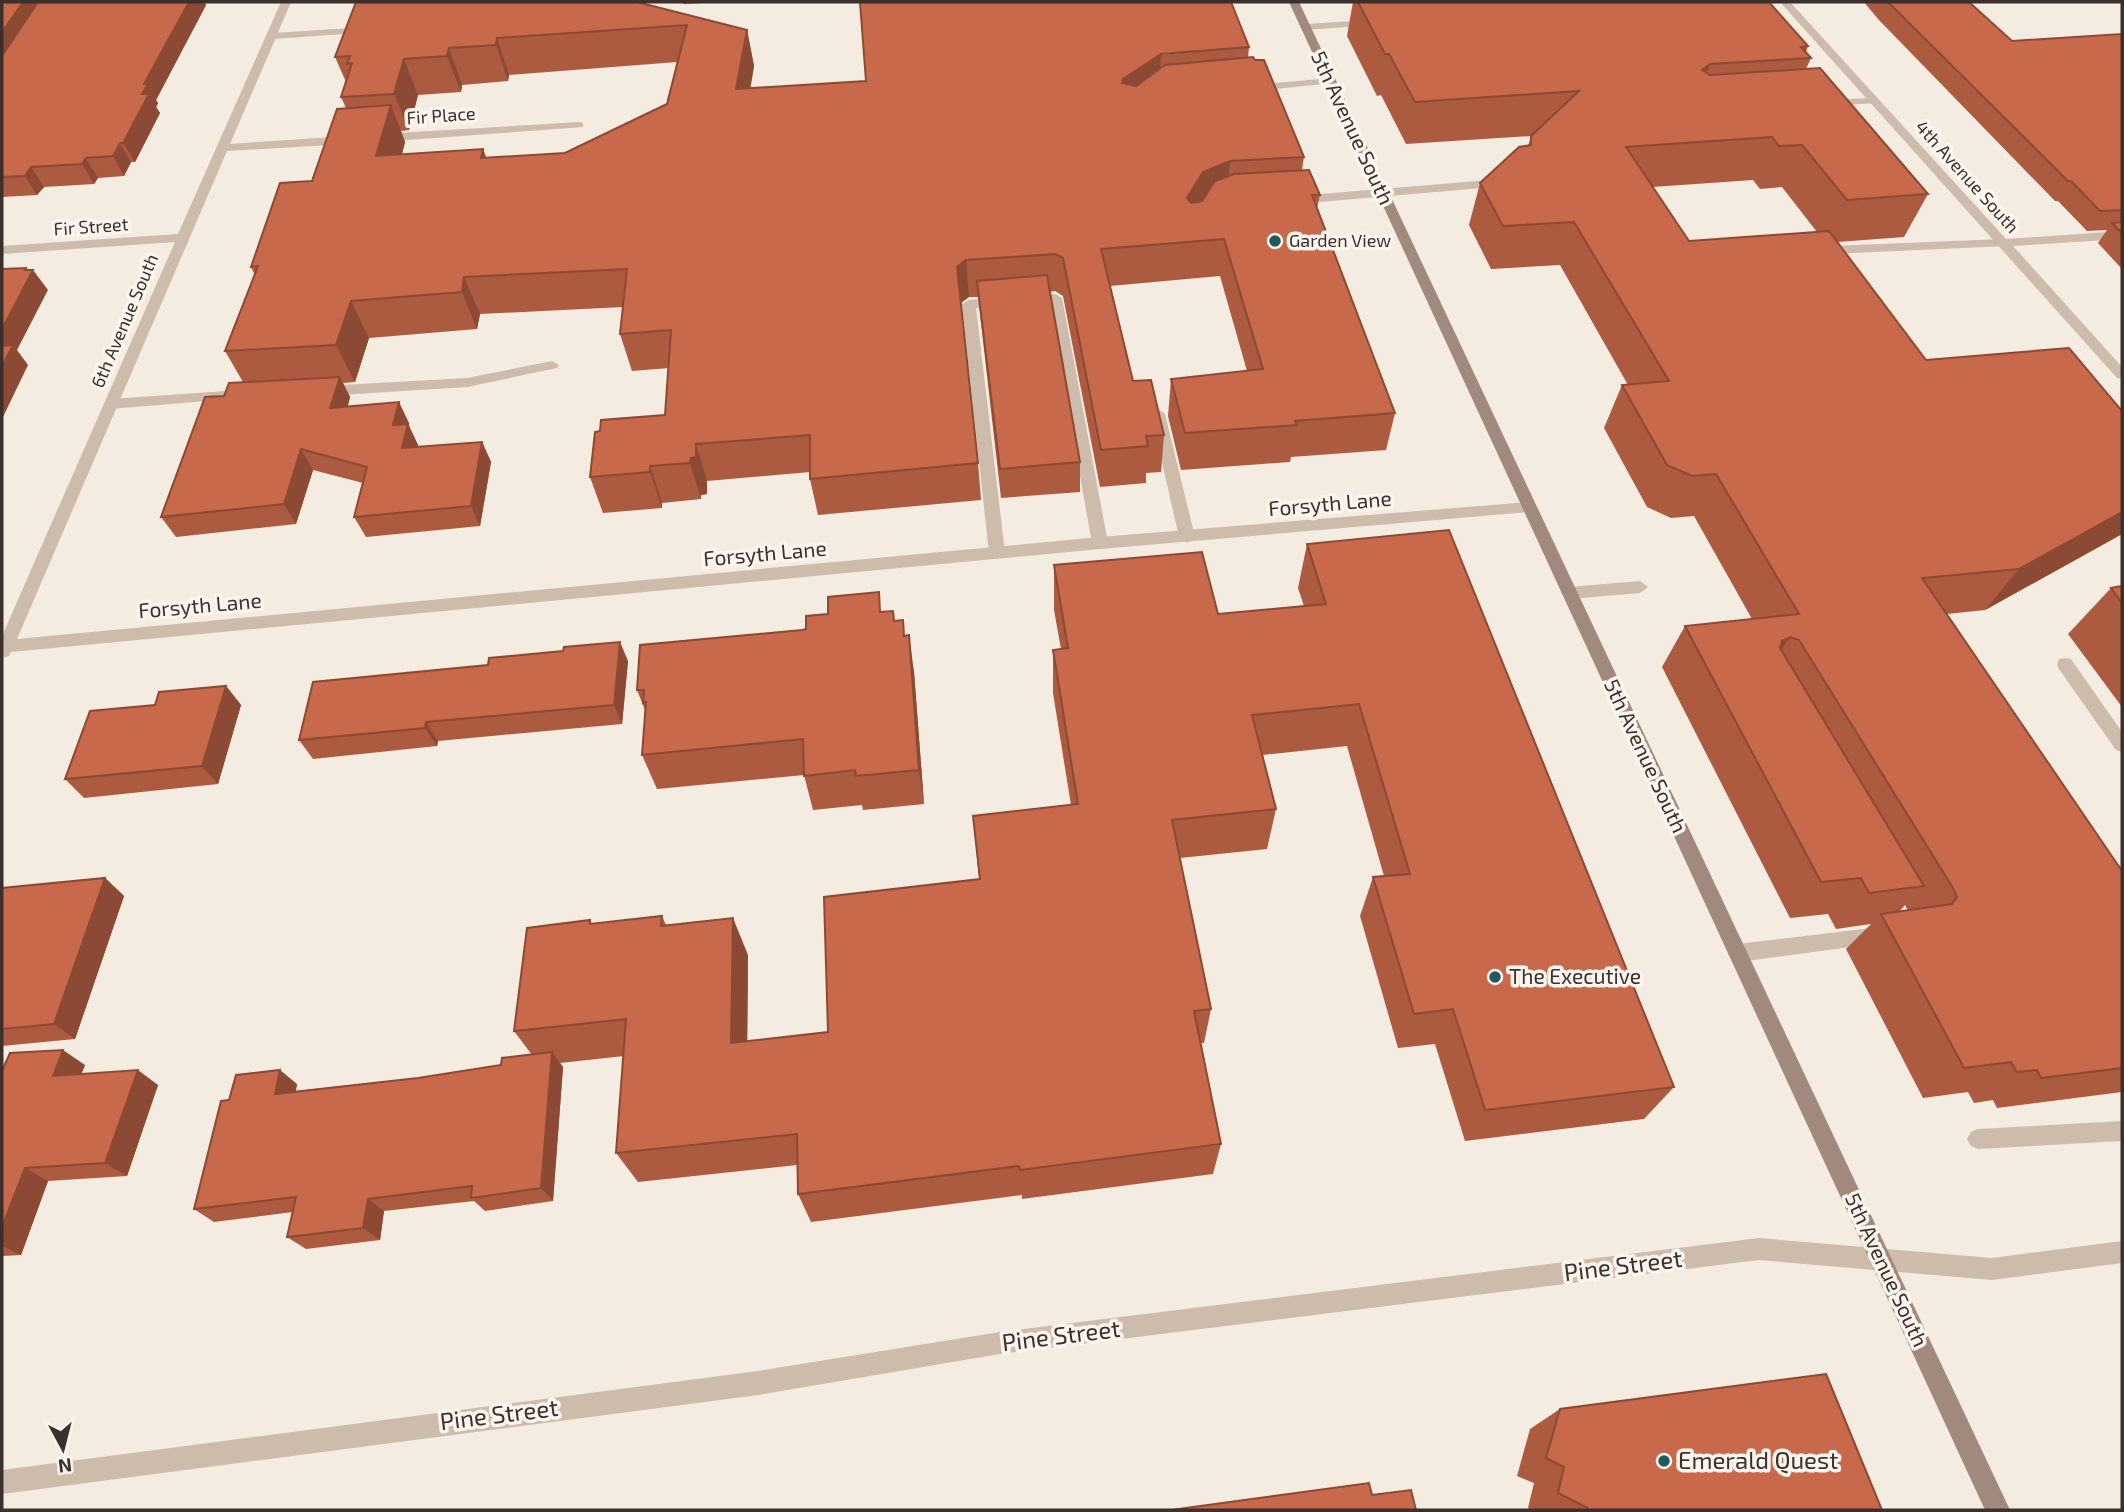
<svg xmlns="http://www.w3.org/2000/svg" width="2124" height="1512" font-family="'Exo 2',sans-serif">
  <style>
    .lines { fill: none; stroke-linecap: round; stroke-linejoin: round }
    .lane { fill: #cdbbac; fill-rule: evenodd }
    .street { fill: #cdbbac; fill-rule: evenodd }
    .secondary { fill: #a18a7d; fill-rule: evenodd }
    .wall { fill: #ac5a40; fill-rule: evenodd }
    .shaded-wall { fill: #8c4a34 }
    .building { fill: #c8694b; stroke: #8c4a34; stroke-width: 2 }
    .poi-dot { fill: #1f5a5e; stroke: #fbf5ee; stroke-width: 2.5 }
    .labels { text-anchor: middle; stroke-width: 7; stroke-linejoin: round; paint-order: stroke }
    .far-street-label { font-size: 18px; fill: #3b302b; stroke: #fbf5ee }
    .far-poi-label { font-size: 18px; fill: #3b302b; stroke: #fbf5ee; text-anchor: start }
    .street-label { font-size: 21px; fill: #3b302b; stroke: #fbf5ee }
    .poi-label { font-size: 21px; fill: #3b302b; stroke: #fbf5ee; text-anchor: start }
    .near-street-label { font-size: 24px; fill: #3b302b; stroke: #fbf5ee }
    .near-poi-label { font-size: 24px; fill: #3b302b; stroke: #fbf5ee; text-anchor: start }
  </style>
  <rect width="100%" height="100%" fill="#f4ebe1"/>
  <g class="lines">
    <g class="lane">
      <polygon points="1372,20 1377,23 1376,25 1305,30 1300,27 1305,24"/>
      <polygon points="367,27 371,28 371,32 273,39 268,36 273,33"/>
      <polygon points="1330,78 1334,79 1334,83 1254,91 1248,88 1254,85"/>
      <polygon points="1874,98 1878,99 1878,103 1825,106 1819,103 1825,100"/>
      <polygon points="1502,179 1506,180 1506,186 1296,204 1290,200 1296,196"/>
      <polygon points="2002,239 2006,240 2006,246 1831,254 1825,250 1831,246"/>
      <polygon points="1055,294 1062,298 1108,543 1100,549 1092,543 1049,302 976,308 1005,553 997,559 989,553 962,304 969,300"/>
      <polygon points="552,361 559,365 557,368 467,387 324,396 317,391 324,386 467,378"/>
      <polygon points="226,391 233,396 231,399 110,409 103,404 110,399"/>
      <polygon points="1158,409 1165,414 1195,537 1187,543 1179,537 1151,414"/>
      <polygon points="1640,581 1648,587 1640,593 1569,599 1561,593 1569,587"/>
      <polygon points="2065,658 2071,659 2122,732 2122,752 2116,750 2059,669 2057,664 2059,659"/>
      <polygon points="1880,927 1887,929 1890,935 1887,941 1880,943 1738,962 1731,959 1728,953 1731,947 1738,944"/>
      <polygon points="2122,1121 2122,1141 1978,1149 1971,1146 1967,1139 1971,1132 1978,1129"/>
    </g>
    <g class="street">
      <polygon points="281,2 291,2 230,144 348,136 354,140 348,144 227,151 17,639 1100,537 1528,502 1536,507 1528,512 1100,549 11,652 9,656 2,658 2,636 175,242 2,254 2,246 178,234"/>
      <polygon points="1780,2 1790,2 2006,239 2122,231 2122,239 2013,246 2122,367 2122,379 2117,378"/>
      <polygon points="579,122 583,123 583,127 380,142 374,138 380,134"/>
      <polygon points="1759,1238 1992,1258 2122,1241 2122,1263 1992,1280 1759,1260 1000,1354 758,1395 2,1494 2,1470 758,1371 1000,1332"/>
    </g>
    <polygon class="secondary" points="1289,2 1299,2 2010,1510 1985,1510"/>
  </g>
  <g class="wall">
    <polygon points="2,2 204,2 206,5 156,100 158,103 156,107 160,113 135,162 131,162 124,176 98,178 94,184 44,187 37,195 2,197"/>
    <path d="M356 2 747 30 754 66 750 89 866 81 1249 47 1248 58 1304 157 1302 170 1320 195 1317 208 1395 413 1386 450 1291 457 1290 462 1181 470 1168 416 1171 379 1247 371 1220 276 1110 286 1133 381 1164 435 1161 472 1146 473V483L1100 487 1063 296 1055 291 1049 292 1080 462V492L1001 498 978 297H969L961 303 978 463 981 500 818 515 810 479V472L707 481V494L701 495V499L662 503V508L603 513 590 477 600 431 665 415 669 368 632 371 620 334 623 307 480 314 477 329 369 338 355 382 343 383 350 397 348 406 409 423V426L418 445 417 447 482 442 491 462 480 526 366 537 354 517 363 483 313 470 296 524 176 537 161 517 224 396 243 382 225 351 255 275 251 267 312 181 346 108 341 97 346 82 335 57ZM677 62 667 104 565 153 486 158 483 149 402 154 405 142 401 131 409 130 418 95 461 92 462 85 508 81 509 75Z"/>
    <polygon points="683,2 726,2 683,4"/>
    <path d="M1353 2H1769L1808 46 1806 52 1811 58 1806 69 1928 194 1904 237 1837 242 1926 360 2122 411V534L1985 610 1947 614 2122 871V1092L1997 1108 1993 1100 1974 1103 1968 1092 1923 1098 1846 949 1871 924 1836 929 1828 914 1790 918 1662 667 1685 626 1752 619 1694 516 1671 518 1647 507 1604 428 1622 385H1628L1560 265 1491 269 1469 225 1480 183 1528 146 1531 136 1406 144 1381 95 1377 96 1347 36ZM1753 180 1760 189 1782 187 1817 232 1689 241 1652 187ZM1905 905 1908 911 1899 912Z"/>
    <polygon points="1864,2 1969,2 2012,41 2122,34 2122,269 2098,243 2107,230 2087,231 2058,201 2055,201 1878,19"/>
    <polygon points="1307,544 1674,1087 1644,1119 1465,1141 1435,1044 1398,1048 1360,916 1373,877 1384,876 1347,746 1262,755 1276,809 1267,849 1180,858 1211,1009 1204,1043 1201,1043 1221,1144 1213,1174 1022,1199 1022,1195 811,1222 798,1194 797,1165 638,1182 616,1153 624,1056 560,1063 563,1067 553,1201 485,1211 474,1201 384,1211 380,1240 306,1249 287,1237 293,1212 214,1222 194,1209 229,1100 297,1084 296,1091 418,1078 501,1065 532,1055 514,1031 590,920 592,924 662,916 666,925 748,955 747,1041 828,1032 979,879 973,816 1071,805 1053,693 1053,650 1061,649 1054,610 1054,565 1218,614 1304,606 1298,588"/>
    <polygon points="2122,586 2122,707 2068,634 2111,588"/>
    <polygon points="895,620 905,636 914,672 924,804 863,810 862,805 813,810 804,775 657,789 642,755 645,710 637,690 802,630"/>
    <polygon points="628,661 622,724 438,741 437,746 313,759 299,740"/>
    <polygon points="226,686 241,705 218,784 84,798 65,779 155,705"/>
    <polygon points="105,878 124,896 75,1039 2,1046 2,888"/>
    <polygon points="85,1065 81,1074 158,1085 127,1176 48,1181 21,1255 3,1256 2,1258 2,1071"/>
    <polygon points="1560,1409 1882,1510 1531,1510 1528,1508 1534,1483 1517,1476 1530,1429"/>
  </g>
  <g class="shaded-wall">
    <polygon points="23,2 46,2 2,68 2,32"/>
    <polygon points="189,2 204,2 206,5 156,100 158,103 156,107 160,113 135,162 123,143 142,94 144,84"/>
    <polygon points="747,30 754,66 744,126 736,89"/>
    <polygon points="497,38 509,75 508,81 496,45"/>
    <polygon points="449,48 462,85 461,92 447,56"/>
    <polygon points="1161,54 1159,90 1122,116 1123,79"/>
    <polygon points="404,59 418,95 409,130 394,94"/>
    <polygon points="1710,64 1694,105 1702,70"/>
    <polygon points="391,105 405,142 392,193 376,156"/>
    <polygon points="120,143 131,162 124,176 113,156"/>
    <polygon points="483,149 496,186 481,158"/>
    <polygon points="86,158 98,178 94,184 82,164"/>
    <polygon points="1230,161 1226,198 1184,235 1187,198 1203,172"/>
    <polygon points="31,167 44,187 37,195 25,176"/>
    <polygon points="966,260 969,297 959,304 957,267"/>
    <polygon points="26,268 31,274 33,270 48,290 17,350 28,365 2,419 2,329"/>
    <polygon points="464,277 480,314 477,329 462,292"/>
    <polygon points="351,301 369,338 355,382 336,345"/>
    <polygon points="340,377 350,397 341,428 330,408"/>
    <polygon points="399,402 409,423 409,426 418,445 412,468 402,448 393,425"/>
    <polygon points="482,442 491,462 480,526 471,506"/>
    <polygon points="696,444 707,481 707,494 701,495 701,499 690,463 691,458"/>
    <polygon points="301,449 313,470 296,524 284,504"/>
    <polygon points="650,466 662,503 662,508 650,472"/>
    <polygon points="2122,512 2122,534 1985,610 2019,569"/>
    <polygon points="909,635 914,672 924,804 919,770"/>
    <polygon points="1790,637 1763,678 1782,641"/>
    <polygon points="620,642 628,661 622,724 614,705"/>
    <polygon points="226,686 241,705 218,784 202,766"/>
    <polygon points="426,722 438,741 437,746 425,728"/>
    <polygon points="105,878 124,896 75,1039 54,1024"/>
    <polygon points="733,918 748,955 747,1076 731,1043"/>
    <polygon points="63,1050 85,1065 75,1090 53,1076"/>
    <polygon points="552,1052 563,1067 553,1201 541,1188"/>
    <polygon points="138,1070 158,1085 127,1176 105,1163"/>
    <polygon points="280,1070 297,1084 292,1108 275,1094"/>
    <polygon points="25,1168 48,1181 21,1255 2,1246 2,1227"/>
    <polygon points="368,1199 384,1211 380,1240 363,1228"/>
  </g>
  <g class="building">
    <polygon points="2,2 23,2 2,32"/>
    <polygon points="38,2 189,2 144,84 148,84 142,94 149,94 123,143 120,143 113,156 86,158 82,164 31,167 25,176 2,177 2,56"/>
    <polygon points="356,2 637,2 747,30 736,89 866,81 860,2 1231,2 1249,47 1161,54 1123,79 1122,83 1136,86 1165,65 1253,57 1255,60 1264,60 1304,157 1230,161 1203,172 1187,198 1191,203 1202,201 1215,181 1234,174 1309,170 1320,195 1312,195 1395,413 1295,421 1297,425 1185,433 1171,379 1263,369 1224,239 1101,249 1133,381 1151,380 1164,435 1146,436 1148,446 1101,450 1063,258 1055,254 966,260 957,267 978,463 810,479 810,435 696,444 696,457 691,458 690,463 650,466 650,472 590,477 595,432 600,431 601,420 665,415 671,330 620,334 627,269 464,277 462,292 351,301 336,345 225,351 258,266 251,267 280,183 312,181 337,109 391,105 376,156 483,149 481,158 565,153 667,104 687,25 497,38 496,45 449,48 447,56 404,59 394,94 341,97 352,63 347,64 350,56 335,57"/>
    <polygon points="1358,2 1769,2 1808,46 1801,47 1811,58 1710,64 1702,70 1710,75 1820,68 1928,194 1847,200 1802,145 1779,146 1772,137 1626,147 1689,241 1829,231 1926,360 2069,348 2122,411 2122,512 2019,569 1922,578 2122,871 2122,1068 2041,1078 2037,1070 2017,1072 2011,1062 1964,1068 1881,914 1952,904 1957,897 1953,888 1799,640 1790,637 1782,641 1780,648 1924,886 1869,893 1861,878 1821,882 1685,626 1799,614 1716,474 1692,476 1667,465 1622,385 1669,381 1574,222 1503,226 1480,183 1519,147 1531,145 1531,136 1579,91 1415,102 1389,54 1385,54"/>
    <polygon points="1888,2 1969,2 2012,41 2122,34 2122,210 2100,211 2071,181 2068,181"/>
    <polygon points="2122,222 2122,233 2112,223"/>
    <polygon points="26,268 25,270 33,270 2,329 2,269"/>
    <polygon points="1047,275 1080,462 1000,469 977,281"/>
    <polygon points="13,345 2,366 2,346"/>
    <polygon points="340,377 330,408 399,402 393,425 408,424 402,448 482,442 471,506 354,517 367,467 301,449 284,504 161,517 205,397 224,396 229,383"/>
    <polygon points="1449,530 1674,1087 1485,1110 1453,1009 1414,1014 1373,877 1410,874 1359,704 1252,715 1276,809 1172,820 1211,1009 1194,1011 1221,1144 1020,1170 1019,1166 798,1194 797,1134 616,1153 626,1019 514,1031 527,928 590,920 590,924 662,916 661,926 733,918 731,1043 828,1032 824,897 980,879 973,816 1078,804 1053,650 1068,648 1054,565 1202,552 1218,614 1326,604 1307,544"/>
    <polygon points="2122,586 2122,603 2111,588"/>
    <polygon points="879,592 880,612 893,611 894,621 903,620 904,636 909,635 919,770 856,776 855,770 804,776 803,739 642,755 646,702 643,703 644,690 637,690 640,645 802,630 806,629 806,616 828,614 828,597"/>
    <polygon points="620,642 614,705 426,722 425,728 299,740 313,682 488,665 489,658 563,651 564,647"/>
    <polygon points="226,686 202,766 65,779 90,711 155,705 159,692"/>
    <polygon points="105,878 54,1024 2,1029 2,888"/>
    <polygon points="63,1050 53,1076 138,1070 105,1163 25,1168 2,1227 2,1071 10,1053"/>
    <polygon points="552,1052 541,1188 471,1198 472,1186 368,1199 363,1228 287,1237 296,1197 194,1209 221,1101 229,1100 236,1075 280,1070 275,1094 418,1078 501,1065 502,1058"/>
    <polygon points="1826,1374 1882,1510 1588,1510 1588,1508 1558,1493 1564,1467 1546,1458 1560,1409"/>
    <polygon points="1369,1483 1372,1495 1411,1490 1416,1510 1171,1510"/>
  </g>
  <g class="poi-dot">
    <circle cx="1275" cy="241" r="7"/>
    <circle cx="1495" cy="977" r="7"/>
    <circle cx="1664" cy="1461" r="7"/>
  </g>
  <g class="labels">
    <g class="far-street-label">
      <text transform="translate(441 116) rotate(-4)" y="6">Fir Place</text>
      <text transform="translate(1967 177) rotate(48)" y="6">4th Avenue South</text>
      <text transform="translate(91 227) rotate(-4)" y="6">Fir Street</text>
      <text transform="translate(125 321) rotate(-67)" y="6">6th Avenue South</text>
    </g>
    <g class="far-poi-label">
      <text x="1289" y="247">Garden View</text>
    </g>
    <g class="street-label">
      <text transform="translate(1352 128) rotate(65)" y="7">5th Avenue South</text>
      <text transform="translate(1330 504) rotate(-5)" y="7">Forsyth Lane</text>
      <text transform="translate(765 554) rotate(-5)" y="7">Forsyth Lane</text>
      <text transform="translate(200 606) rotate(-5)" y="7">Forsyth Lane</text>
      <text transform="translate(1645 756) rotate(65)" y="7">5th Avenue South</text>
      <text transform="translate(1886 1270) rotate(65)" y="7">5th Avenue South</text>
    </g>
    <g class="poi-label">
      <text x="1509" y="984">The Executive</text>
    </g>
    <g class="near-street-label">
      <text transform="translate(1623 1266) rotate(-7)" y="8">Pine Street</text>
      <text transform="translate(1061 1336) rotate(-7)" y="8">Pine Street</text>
      <text transform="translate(499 1415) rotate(-7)" y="8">Pine Street</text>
    </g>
    <g class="near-poi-label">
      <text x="1678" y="1469">Emerald Quest</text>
    </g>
  </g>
  <rect width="2124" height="1512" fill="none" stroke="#3b302b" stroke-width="7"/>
  <g transform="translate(63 1449) rotate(173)" stroke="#fbf5ee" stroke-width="5" paint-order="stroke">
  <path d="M0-5L12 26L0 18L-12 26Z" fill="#3b302b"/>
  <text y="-10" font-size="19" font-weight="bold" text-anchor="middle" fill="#3b302b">N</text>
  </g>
</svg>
